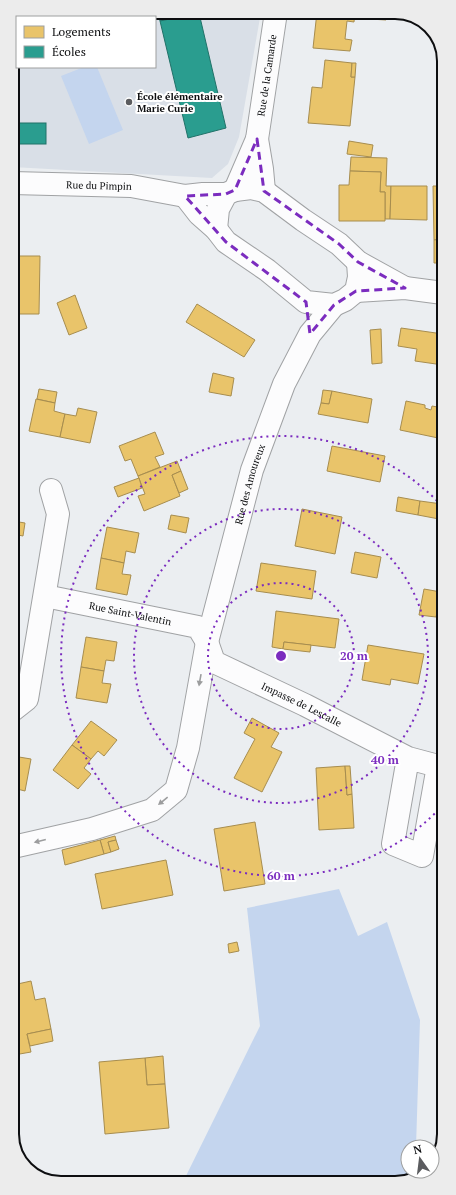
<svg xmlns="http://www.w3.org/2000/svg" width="456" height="1195" font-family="'PT Serif',serif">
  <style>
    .built { fill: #d9dfe7 }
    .green { fill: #c4d5ee }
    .homes { fill: #e9c46a; stroke: #a78d4f }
    .schools { fill: #2a9d8f; stroke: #217269 }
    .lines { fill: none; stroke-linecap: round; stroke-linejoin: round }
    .minor-casing { stroke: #a0a2a4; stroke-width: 24 }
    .minor { stroke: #fcfcfd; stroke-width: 22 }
    .oneway { fill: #9c9d9e }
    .marked { fill: none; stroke: #7b2cbf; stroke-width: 3; stroke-dasharray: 8 5; stroke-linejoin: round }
    .ring { fill: none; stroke: #7b2cbf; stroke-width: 2; stroke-dasharray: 2 4 }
    .poi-dot { fill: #5b5c5f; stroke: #fff; stroke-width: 1.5 }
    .labels { text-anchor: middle; stroke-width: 4; stroke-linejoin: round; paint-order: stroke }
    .street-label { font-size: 10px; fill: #0d0e10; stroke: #fff }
    .poi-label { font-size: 10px; font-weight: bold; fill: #0d0e10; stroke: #fff; text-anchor: start }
    .rim { fill: none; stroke: #0d0e10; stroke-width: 2 }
    .centre { fill: #7b2cbf; stroke: #fff; stroke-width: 2 }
    .ring-label { font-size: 12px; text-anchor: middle; font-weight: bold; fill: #7b2cbf; stroke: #fff; stroke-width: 4; stroke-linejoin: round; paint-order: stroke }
  </style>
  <rect width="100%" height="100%" fill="#ebeef1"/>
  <polygon class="built" points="61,12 261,12 239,137 228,164 212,178 12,167 12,58 17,47 17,67 155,67 155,17 49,17"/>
  <g class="green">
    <polygon points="84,67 97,67 123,130 89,144 61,76"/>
    <polygon points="339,889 358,936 387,922 420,1020 416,1147 408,1147 408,1171 416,1171 415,1176 408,1181 183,1182 260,1026 247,908"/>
    <polygon points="47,1179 143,1182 57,1183"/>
  </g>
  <g class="homes">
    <polygon points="317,12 355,12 354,22 347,21 345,39 352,40 350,51 313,48"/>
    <polygon points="370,12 386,12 386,20 370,19"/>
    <polygon points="325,60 352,63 351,77 355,77 350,126 308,123 312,87 322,88"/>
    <polygon points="352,63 356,63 355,77 351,77"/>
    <polygon points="349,141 373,145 371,157 347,154"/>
    <polygon points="351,157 387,158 386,186 391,186 390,219 385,219 385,192 380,192 381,172 350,171"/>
    <polygon points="350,171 381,172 380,192 385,192 385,221 339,221 339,185 349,185"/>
    <polygon points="391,186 427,186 427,220 390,219"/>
    <polygon points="433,186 442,186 443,239 434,240"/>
    <polygon points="443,239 443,263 434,263 434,240"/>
    <polygon points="12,256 40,256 39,314 12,314"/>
    <polygon points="75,295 87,328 69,335 57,303"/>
    <polygon points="197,304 255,340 244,357 186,322"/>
    <polygon points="401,328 443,334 443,365 415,361 417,349 398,346"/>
    <polygon points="381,329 382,363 372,364 370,330"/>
    <polygon points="213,373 234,378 231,396 209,392"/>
    <polygon points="39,389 57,392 55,403 37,399"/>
    <polygon points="323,390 332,391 329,404 321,403"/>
    <polygon points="332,391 372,399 368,423 318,414 321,403 329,404"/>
    <polygon points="36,399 55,403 54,411 65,414 60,437 29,431"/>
    <polygon points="406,401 425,405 425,408 431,410 432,406 443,408 443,439 400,430"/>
    <polygon points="78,408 97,412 90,443 60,437 65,414 76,416"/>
    <polygon points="155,432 164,454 155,457 160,467 138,476 131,459 125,461 119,446"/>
    <polygon points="332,446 385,456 380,482 327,471"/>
    <polygon points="177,461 181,471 172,475 180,496 144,511 138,496 145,494 138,476"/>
    <polygon points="181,471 188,489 179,493 172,475"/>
    <polygon points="139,478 142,488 118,497 114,487"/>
    <polygon points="398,497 420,501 418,515 396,511"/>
    <polygon points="420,501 442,504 439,519 418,515"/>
    <polygon points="442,504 443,505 443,520 439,519"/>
    <polygon points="302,509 342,517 335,554 295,546"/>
    <polygon points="171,515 189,518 186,533 168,529"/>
    <polygon points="13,521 25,523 23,536 13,534"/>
    <polygon points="107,527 139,533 135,553 126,551 124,563 101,558"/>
    <polygon points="355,552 381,557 377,578 351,573"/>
    <polygon points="101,558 124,563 122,574 131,575 127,595 96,589"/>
    <polygon points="261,563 316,571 312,599 256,591"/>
    <polygon points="13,572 16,572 13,585"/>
    <polygon points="424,589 441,592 436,617 419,615"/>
    <polygon points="276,611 339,619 335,648 284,642 283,649 272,647"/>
    <polygon points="86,637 117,642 114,661 106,660 104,671 81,667"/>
    <polygon points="284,642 311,645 310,652 283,649"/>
    <polygon points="368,645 424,654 418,684 391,679 390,685 362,680"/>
    <polygon points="81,667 104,671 102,683 111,684 107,703 76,698"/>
    <polygon points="252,718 279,733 271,747 282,752 262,792 234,778 255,739 244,733"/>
    <polygon points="91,721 117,740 104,756 98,751 91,759 72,745"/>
    <polygon points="72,745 91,759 84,768 91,774 78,789 53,770"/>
    <polygon points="13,756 31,759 25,791 13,788"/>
    <polygon points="345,766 347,795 352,794 354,828 319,830 316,768"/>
    <polygon points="345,766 350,766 352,794 347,795"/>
    <polygon points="255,822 265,884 224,891 214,829"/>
    <polygon points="115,836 116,840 108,842 111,852 104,854 100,840"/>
    <polygon points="100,840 104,854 65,865 62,850"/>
    <polygon points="116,840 119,849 111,852 108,842"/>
    <polygon points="166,860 173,895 102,909 95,874"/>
    <polygon points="237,942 239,951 229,953 228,944"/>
    <polygon points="31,981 35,1000 45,998 51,1029 27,1034 31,1052 14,1055 13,985"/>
    <polygon points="51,1029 53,1041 30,1046 27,1034"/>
    <polygon points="163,1056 165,1084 147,1085 145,1058"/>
    <polygon points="145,1058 147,1085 165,1084 169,1128 105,1134 99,1062"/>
    <polygon points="108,1179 149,1181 149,1182 108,1183"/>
  </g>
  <g class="schools">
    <polygon points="61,12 101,12 80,17 49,17"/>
    <polygon points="158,12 201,12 160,21"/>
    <polygon points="199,13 226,128 188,138 160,21"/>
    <rect x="12" y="123" width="34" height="21"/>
  </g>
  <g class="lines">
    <g class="minor-casing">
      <g id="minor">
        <polyline points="257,139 262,169 264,191"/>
        <path id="s1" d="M12 183 131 186 185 196 203 194H226"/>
        <path id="s2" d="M235 190 257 139 276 12"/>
        <polyline points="185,196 199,214 216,229 226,242 267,270 306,302 334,305 345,300 356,291 359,277 358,262"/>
        <polyline points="216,229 218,209 226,194 235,190 251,188 264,191 303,220 339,244 358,262 405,288"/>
        <polyline points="356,291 405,288 443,293"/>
        <path id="s3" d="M45 596 198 627 207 642 214 662 305 705 408 758 438 766 422 856 393 844 408 758"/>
        <polyline points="13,710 27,699 58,514 51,490"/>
        <path id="s4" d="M13 847 92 829 152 810 176 790 188 748 207 642 252 470 284 384 310 334 334 305"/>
      </g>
    </g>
    <use href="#minor" class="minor"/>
  </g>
  <defs><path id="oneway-solid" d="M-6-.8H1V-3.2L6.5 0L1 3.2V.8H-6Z"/></defs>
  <g class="oneway">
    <use href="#oneway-solid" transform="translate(200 680) rotate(100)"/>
    <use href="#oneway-solid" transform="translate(163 801) rotate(141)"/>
    <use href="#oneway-solid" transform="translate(40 841) rotate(166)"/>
  </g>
  <path class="marked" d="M257 139 264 191 339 244 358 262 405 288 356 291 334 305 310 334 306 302 226 242 185 196 226 194 235 190Z"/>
  <g class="ring">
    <circle cx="281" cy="656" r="73"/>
    <circle cx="281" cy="656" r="147"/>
    <path d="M443 805A220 220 0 1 1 442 506"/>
  </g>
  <circle class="poi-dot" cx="129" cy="102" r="4"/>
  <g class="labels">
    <g class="street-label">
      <text dy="4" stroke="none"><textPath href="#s2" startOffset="120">Rue de la Camarde</textPath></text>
      <text dy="4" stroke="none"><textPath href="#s1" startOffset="87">Rue du Pimpin</textPath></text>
      <text dy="4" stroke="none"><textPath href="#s4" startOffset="490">Rue des Amoureux</textPath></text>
      <text dy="4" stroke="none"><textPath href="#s3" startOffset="87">Rue Saint-Valentin</textPath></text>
      <text dy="4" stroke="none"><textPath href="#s3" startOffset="292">Impasse de Lescalle</textPath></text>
    </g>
    <g class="poi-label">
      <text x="137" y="100">École élémentaire<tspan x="137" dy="12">Marie Curie</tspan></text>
    </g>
  </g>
  <path d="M0 0H456V1195H0ZM61 19H395A42 42 0 0 1 437 61V1134A42 42 0 0 1 395 1176H61A42 42 0 0 1 19 1134V61A42 42 0 0 1 61 19Z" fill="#ececec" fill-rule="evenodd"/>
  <path class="rim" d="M61 19H395A42 42 0 0 1 437 61V1134A42 42 0 0 1 395 1176H61A42 42 0 0 1 19 1134V61A42 42 0 0 1 61 19Z"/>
  <circle cx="281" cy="656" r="6" class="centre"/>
  <g class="ring-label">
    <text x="354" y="660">20 m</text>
    <text x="385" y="764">40 m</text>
    <text x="281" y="880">60 m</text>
  </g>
  <rect x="16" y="16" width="140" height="52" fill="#ffffff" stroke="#9e9f9f"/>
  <rect x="24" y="26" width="20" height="12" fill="#e9c46a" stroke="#9e9f9f"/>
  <text x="52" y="36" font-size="12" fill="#0d0e10">Logements</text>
  <rect x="24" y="46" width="20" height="12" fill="#2a9d8f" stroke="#9e9f9f"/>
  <text x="52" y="56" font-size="12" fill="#0d0e10">Écoles</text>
  <g transform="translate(420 1159) rotate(346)"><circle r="19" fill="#ffffff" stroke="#9e9f9f"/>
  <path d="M0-3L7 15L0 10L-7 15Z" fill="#5b5c5f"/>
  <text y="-6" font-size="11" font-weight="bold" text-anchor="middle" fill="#0d0e10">N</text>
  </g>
</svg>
